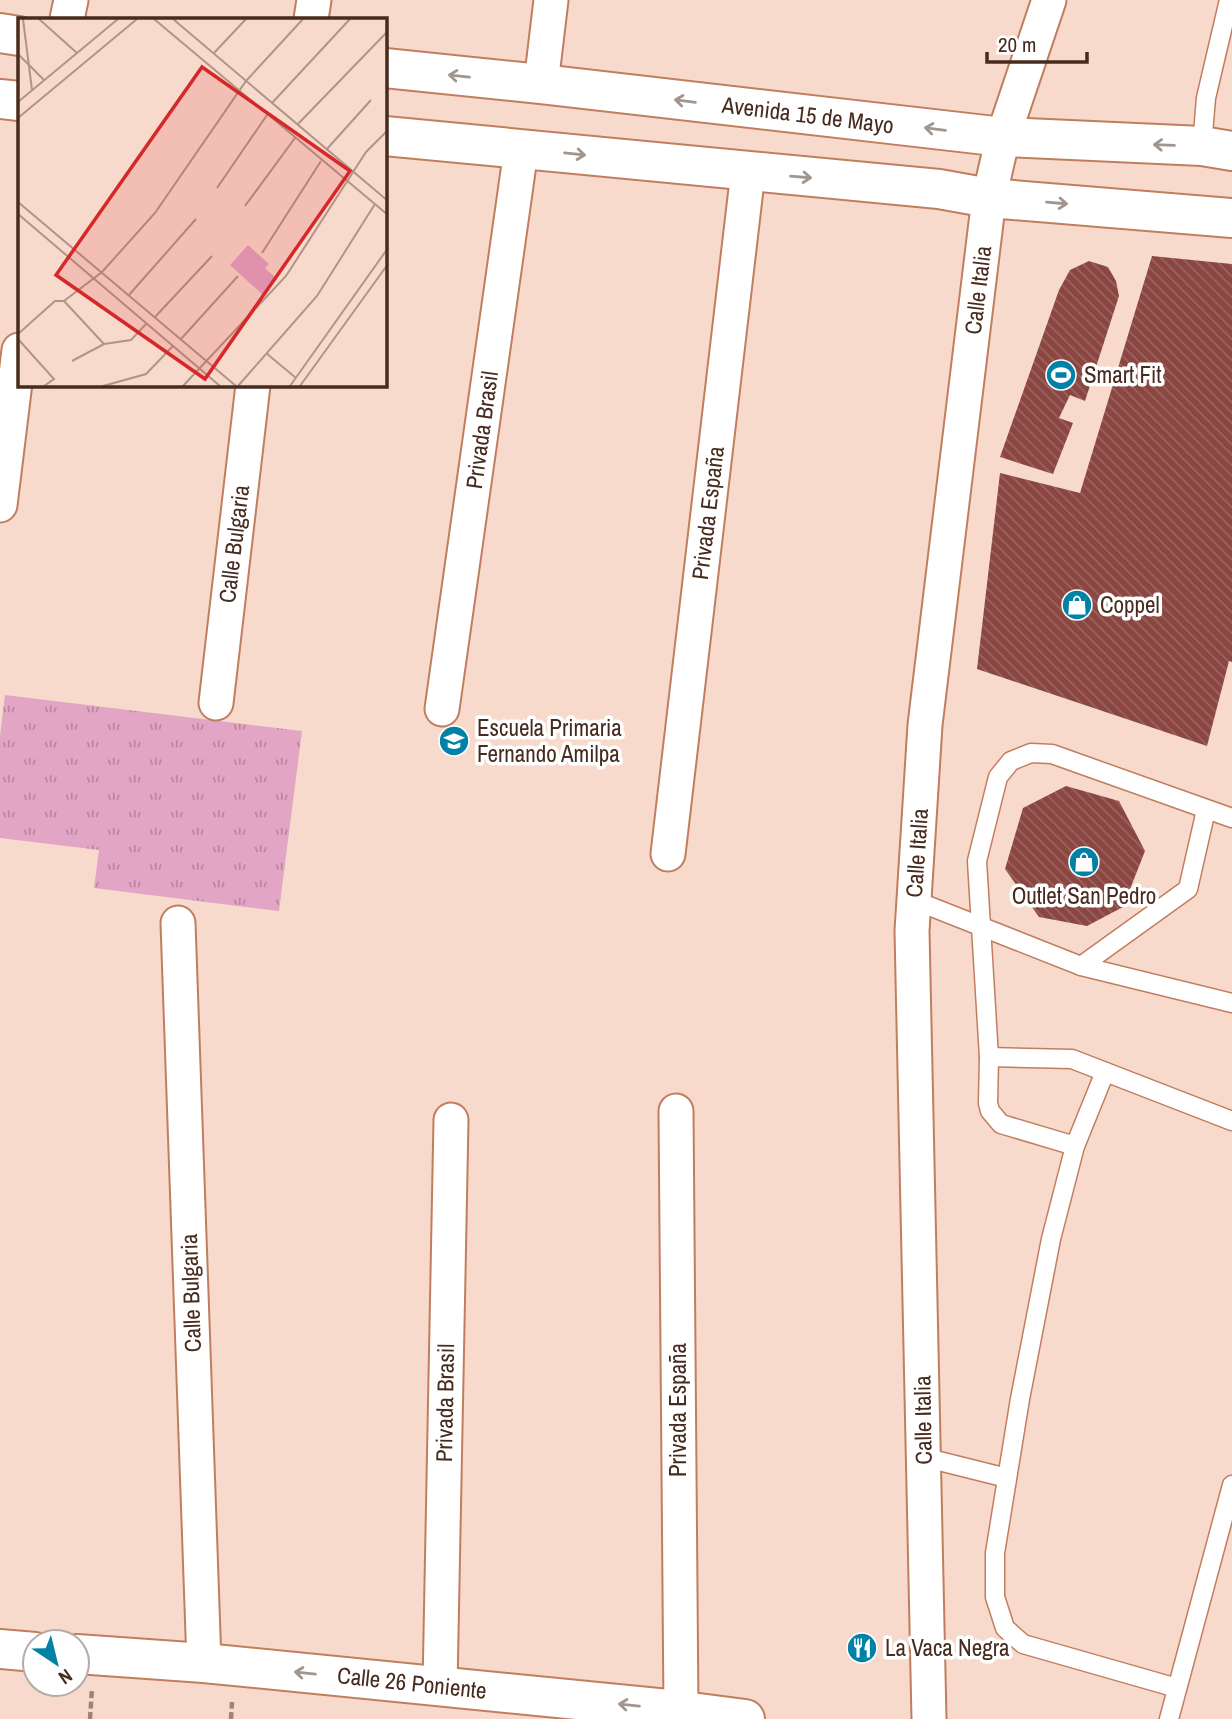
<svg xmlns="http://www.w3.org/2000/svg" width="1232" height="1719" font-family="'Archivo Narrow',sans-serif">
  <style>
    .grass { fill: url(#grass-tufts) }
    .building { fill: url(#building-back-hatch) }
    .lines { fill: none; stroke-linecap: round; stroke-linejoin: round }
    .lane-casing { stroke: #c17e5e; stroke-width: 21 }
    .street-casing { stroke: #c17e5e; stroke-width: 37 }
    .secondary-casing { stroke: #c17e5e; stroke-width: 42 }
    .path { stroke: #a08376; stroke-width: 4.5; stroke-dasharray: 7 3.5; stroke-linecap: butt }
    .lane { stroke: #fff; stroke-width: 18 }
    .street { stroke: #fff; stroke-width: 33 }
    .secondary { stroke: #fff; stroke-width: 38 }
    .oneway { stroke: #a3958e }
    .labels { text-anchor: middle; stroke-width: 7; stroke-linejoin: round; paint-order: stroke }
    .street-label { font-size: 23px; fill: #472b1e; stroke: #fff }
    .poi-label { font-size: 23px; fill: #472b1e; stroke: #fff; text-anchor: start }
    .inset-road { fill: none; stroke: #b19487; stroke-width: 2 }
    .view { fill: #d62828; fill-opacity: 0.15; stroke: #d62828; stroke-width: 3.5 }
    .inset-edge { fill: none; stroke: #472b1e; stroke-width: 3.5 }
  </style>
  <defs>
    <pattern id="grass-tufts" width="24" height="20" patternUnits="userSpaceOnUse" patternTransform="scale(1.75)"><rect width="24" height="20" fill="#e2a5c5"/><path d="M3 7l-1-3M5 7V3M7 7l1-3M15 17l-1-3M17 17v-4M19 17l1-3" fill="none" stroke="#b9879f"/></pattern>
    <pattern id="building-back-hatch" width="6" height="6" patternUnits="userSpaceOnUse" patternTransform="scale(1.75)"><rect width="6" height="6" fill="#8b4641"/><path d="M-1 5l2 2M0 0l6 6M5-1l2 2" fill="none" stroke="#9a6460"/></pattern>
  </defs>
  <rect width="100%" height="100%" fill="#f8dacd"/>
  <polygon class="grass" points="5,695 302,731 279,911 94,888 99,850 0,838 0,736"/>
  <g class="building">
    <polygon points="1152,256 1232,264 1232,662 1229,661 1207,746 977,669 1000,473 1080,493"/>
    <polygon points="1089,261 1108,267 1116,281 1119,296 1085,401 1070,395 1059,418 1073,423 1053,474 1000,457 1059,290 1070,270"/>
    <polygon points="1066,786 1119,801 1145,851 1123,907 1087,926 1039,917 1005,869 1023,808"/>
  </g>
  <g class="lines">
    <g class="lane-casing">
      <g id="lane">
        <polyline points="1202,146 1206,98 1229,0"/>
        <polyline points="914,900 1081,966 1232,1003"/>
        <polyline points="1081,966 1188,889 1206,810"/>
        <polyline points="989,1057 1072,1059 1232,1121"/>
        <polyline points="1105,1072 1075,1146 1051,1239 1020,1399 995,1553 995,1597 1005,1628 1023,1644 1177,1688"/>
        <polyline points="1075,1146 1001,1124 990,1111 988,1103 989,1057 977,861 998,777 1011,761 1031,753 1052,754 1232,818"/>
        <polyline points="923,1457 1007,1478"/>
        <polyline points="1169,1719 1232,1485"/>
      </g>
    </g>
    <g class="street-casing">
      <g id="street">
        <polyline points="67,19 71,0"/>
        <polyline points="311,19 314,0"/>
        <polyline points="541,84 551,0"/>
        <polyline points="0,505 19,350"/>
        <polyline points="216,703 253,385"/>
        <polyline points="442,709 521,150"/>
        <polyline points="668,854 748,172"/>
        <polyline points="178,923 204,1663"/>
        <polyline points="676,1111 681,1710"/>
        <polyline points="440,1686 451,1120"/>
        <polyline points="929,1719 912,931 925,725 989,198 1003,137 1049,0"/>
      </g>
    </g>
    <g class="secondary-casing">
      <g id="secondary">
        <polyline points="0,33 19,36"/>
        <polyline points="385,68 541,84 1003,137 1202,146 1232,151"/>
        <polyline points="0,99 19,101"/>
        <polyline points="385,136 939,189 989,198 1232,218"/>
        <polyline points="0,1649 35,1652"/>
        <polyline points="77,1654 204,1663 668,1709 745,1719"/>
      </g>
    </g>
    <g class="path">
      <polyline points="90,1719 92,1688"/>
      <polyline points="231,1719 232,1702"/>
    </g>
    <use href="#lane" class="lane"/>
    <use href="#street" class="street"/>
    <use href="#secondary" class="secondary"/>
  </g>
  <defs><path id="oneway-shaft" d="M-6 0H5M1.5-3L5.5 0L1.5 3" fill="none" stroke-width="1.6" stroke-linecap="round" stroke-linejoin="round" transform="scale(1.75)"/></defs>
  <g class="oneway">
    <use href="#oneway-shaft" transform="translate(459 76) rotate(-174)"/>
    <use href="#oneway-shaft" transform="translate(685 101) rotate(-173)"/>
    <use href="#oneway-shaft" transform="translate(935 129) rotate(-173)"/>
    <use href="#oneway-shaft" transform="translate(1164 145) rotate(-178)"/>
    <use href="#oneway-shaft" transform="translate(575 154) rotate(6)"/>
    <use href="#oneway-shaft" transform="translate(801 177) rotate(5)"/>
    <use href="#oneway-shaft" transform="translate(1057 203) rotate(5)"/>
    <use href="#oneway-shaft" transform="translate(305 1673) rotate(-174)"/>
    <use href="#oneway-shaft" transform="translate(629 1705) rotate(-174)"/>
  </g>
  <defs>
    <g id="stadium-disc" transform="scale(1.575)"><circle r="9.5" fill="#0081a5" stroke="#fff"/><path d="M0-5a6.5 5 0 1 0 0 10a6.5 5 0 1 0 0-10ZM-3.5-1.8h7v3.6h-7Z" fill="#fff"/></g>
    <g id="shop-disc" transform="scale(1.575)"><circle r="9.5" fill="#0081a5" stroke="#fff"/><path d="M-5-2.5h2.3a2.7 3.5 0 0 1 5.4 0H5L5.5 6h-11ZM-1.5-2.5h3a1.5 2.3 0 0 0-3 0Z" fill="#fff"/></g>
    <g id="school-disc" transform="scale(1.575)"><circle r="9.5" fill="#0081a5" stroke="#fff"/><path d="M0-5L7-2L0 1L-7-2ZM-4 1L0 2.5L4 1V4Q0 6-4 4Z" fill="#fff"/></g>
    <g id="restaurant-disc" transform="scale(1.575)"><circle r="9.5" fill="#0081a5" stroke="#fff"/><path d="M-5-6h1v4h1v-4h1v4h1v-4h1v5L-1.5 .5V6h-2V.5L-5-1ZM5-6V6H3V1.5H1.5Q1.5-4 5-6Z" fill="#fff"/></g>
  </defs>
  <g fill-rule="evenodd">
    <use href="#stadium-disc" x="1061" y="375"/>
    <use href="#shop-disc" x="1077" y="605"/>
    <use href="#school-disc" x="454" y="741"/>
    <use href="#shop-disc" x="1084" y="862"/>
    <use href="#restaurant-disc" x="862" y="1648"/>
  </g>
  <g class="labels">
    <g class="street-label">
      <text transform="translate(808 115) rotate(7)" y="8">Avenida 15 de Mayo</text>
      <text transform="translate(978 290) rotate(-83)" y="8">Calle Italia</text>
      <text transform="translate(482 430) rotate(-82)" y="8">Privada Brasil</text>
      <text transform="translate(708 513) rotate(-83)" y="8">Privada España</text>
      <text transform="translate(234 544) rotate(-83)" y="8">Calle Bulgaria</text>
      <text transform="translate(917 853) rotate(-86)" y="8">Calle Italia</text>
      <text transform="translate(191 1293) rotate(-92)" y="8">Calle Bulgaria</text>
      <text transform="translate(445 1403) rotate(-89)" y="8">Privada Brasil</text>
      <text transform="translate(678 1410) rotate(-90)" y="8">Privada España</text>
      <text transform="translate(923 1420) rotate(-91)" y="8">Calle Italia</text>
      <text transform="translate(412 1683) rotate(6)" y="8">Calle 26 Poniente</text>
    </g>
    <g class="poi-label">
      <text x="1084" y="383">Smart Fit</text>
      <text x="1100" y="613">Coppel</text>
      <text x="477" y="736">Escuela Primaria<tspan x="477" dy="26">Fernando Amilpa</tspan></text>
      <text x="1084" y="904" text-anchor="middle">Outlet San Pedro</text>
      <text x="885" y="1656">La Vaca Negra</text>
    </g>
  </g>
  <g transform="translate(18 18)">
    <rect width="369" height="369" fill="#f8dacd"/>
    <path d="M230 227 251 246 247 250 259 261 245 277 212 247Z" fill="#e2a5c5"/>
    <path class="inset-road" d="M5 1 14 72M21 1 59 35M136 1 370 197M155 1 370 183M0 36 26 62M195 36 228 1M0 84 100 1M254 85 332 1M0 100 119 1M279 107 370 13M308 132 353 82M199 170 249 97M0 184 218 368M227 188 277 120M0 196 202 368M244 235 303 143M111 277 178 201M46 283 84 254 137 195 228 63 285 1M46 283 86 326M137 299 194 238M0 316 37 283H46M0 321 36 361 26 368M163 321 220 258M248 335 278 360M54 343 86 326 113 322 129 305M85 368 128 356 155 328M165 368 268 258 348 134 370 112M220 368 299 278 357 186M272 368 370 230M282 368 370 246"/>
    <path class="view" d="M184 49 332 153 187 361 38 257Z"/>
    <rect width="369" height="369" class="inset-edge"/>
  </g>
  <g transform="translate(56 1663) rotate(145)"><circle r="33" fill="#ffffff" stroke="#b5aaa5" stroke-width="2"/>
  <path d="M0-5L12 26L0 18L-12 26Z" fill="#0081a5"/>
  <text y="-10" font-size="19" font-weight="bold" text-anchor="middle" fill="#472b1e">N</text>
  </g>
  <path d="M987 52v10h100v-10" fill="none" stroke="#472b1e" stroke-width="3.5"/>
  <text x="998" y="52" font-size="21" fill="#472b1e" stroke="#ffffff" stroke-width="5" paint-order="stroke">20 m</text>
</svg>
